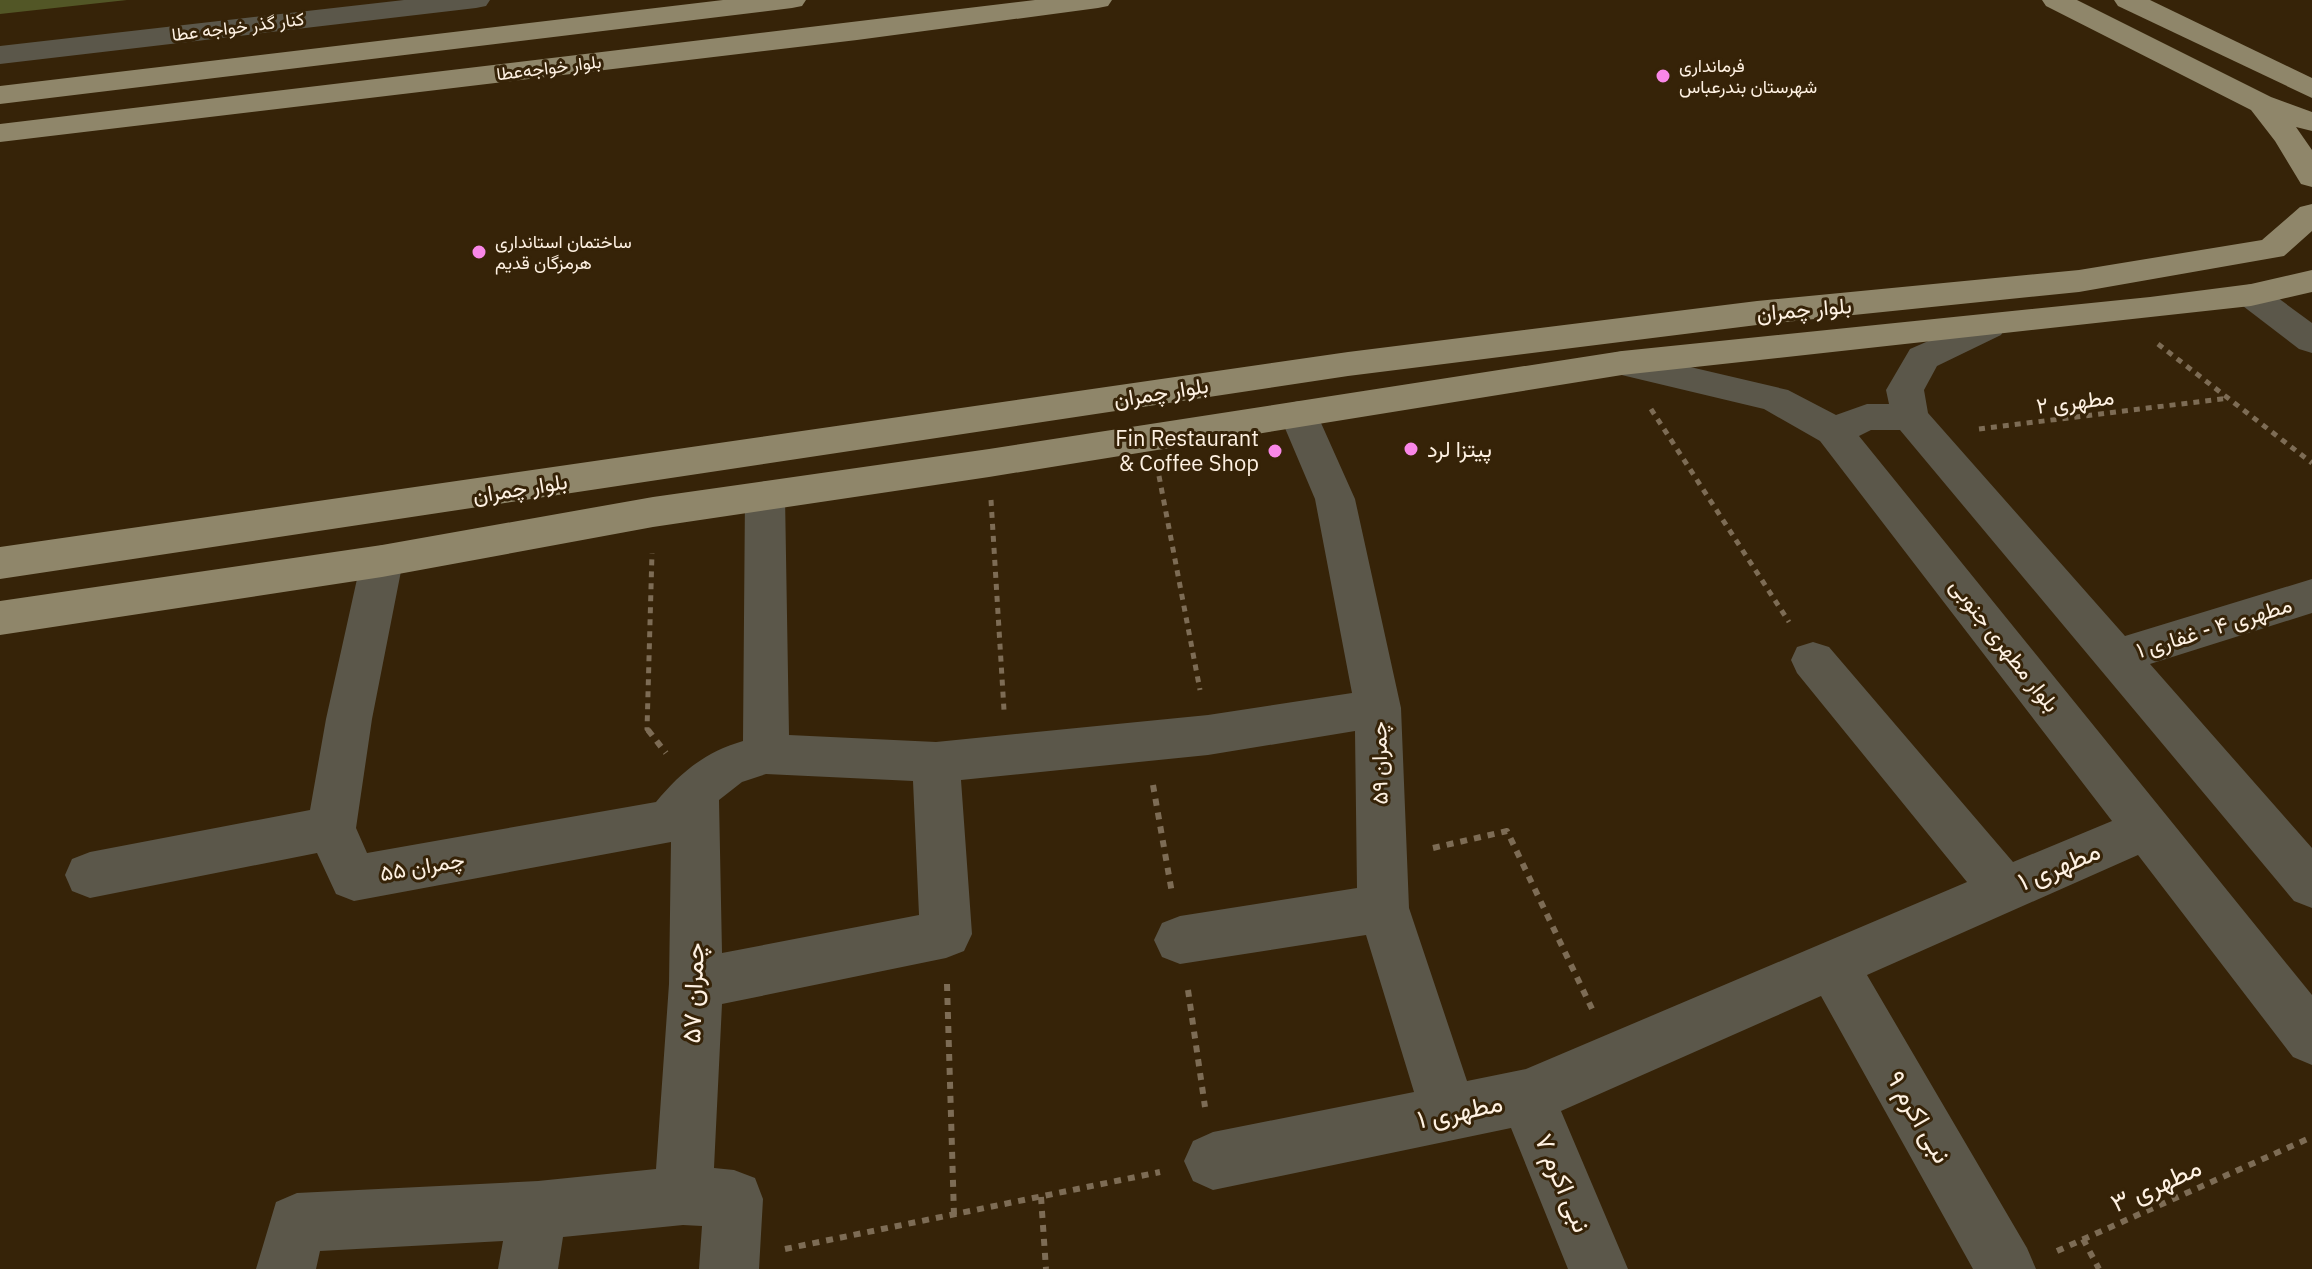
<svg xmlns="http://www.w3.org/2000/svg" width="2312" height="1269" font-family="'IBM Plex Sans',Vazirmatn,sans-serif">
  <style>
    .water { fill: #525626 }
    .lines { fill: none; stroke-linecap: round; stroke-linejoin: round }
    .path-far1 { stroke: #7d6c55; stroke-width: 5; stroke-dasharray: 6 6; stroke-linecap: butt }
    .path { stroke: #7d6c55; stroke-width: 6; stroke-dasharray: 7 7; stroke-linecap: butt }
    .minor { fill: #5b574a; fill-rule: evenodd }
    .major { fill: #8f866a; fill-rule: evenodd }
    .poi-dot { fill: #f987e8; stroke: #362308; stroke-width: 3 }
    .labels { text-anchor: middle; stroke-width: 6; stroke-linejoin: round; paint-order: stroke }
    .far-street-label { font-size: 18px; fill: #fef1e2; stroke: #362308 }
    .far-poi-label { font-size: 18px; fill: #fef1e2; stroke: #362308; text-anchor: start }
    .street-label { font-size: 22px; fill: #fef1e2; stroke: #362308 }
    .poi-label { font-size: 22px; fill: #fef1e2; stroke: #362308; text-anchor: end }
    .near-street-label { font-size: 26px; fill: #fef1e2; stroke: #362308 }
  </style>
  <rect width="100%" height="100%" fill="#362308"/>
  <polygon class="water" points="0,0 127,0 0,14"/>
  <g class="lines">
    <g class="path-far1">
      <polyline points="2158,344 2312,463"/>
      <polyline points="1651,409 1789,622"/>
      <polyline points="1979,429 2229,398"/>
      <polyline points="1159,476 1200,690"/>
      <polyline points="991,500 1004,710"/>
      <polyline points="650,732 647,729 652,553"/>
    </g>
    <g class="path">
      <polyline points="648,730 666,753"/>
      <polyline points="1153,785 1172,893"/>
      <polyline points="1433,848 1507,831 1594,1013"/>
      <polyline points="947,984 954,1215"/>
      <polyline points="1188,990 1205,1107"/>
      <polyline points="1041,1197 1046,1269"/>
      <polyline points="2083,1239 2099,1269"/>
      <polyline points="785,1249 1160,1172"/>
      <polyline points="2057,1251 2312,1137"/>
    </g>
    <g class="minor">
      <polygon points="404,0 490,0 486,6 476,8 0,64 0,46"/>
      <polygon points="2251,284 2263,287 2312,323 2312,353 2299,349 2239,303 2233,295 2239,287"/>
      <path d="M1988 315 2001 319 2006 327 2001 335 1937 366 1924 390 1928 413 2125 636 2312 579V613L2150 664 2312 848V908L2294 901 1900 430H1871L1859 436 2312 995V1065L2293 1057 2138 855 1867 975 2027 1248 2036 1269H1973L1821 996 1561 1111 1628 1269H1568L1511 1128 1213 1190 1193 1181 1184 1161 1193 1141 1213 1132 1414 1092 1366 935 1180 964 1162 957 1154 940 1162 923 1180 916 1357 888 1355 731 1208 755 961 780 972 934 964 951 946 958 722 1004 714 1168 734 1170 755 1178 763 1199 759 1269H699L702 1226 683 1225 563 1237 558 1269H498L503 1241 320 1251 316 1269H256L276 1202 297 1193 538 1181 656 1169 669 984 671 842 354 901 336 894 317 853 90 898 72 891 65 875 72 859 90 852 310 810 326 719 361 561 367 550 382 545 397 550 403 561 372 719 356 828 367 853 656 802C681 772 705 752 743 741L745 496 751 486 765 481 779 486 785 496 789 735 936 742 1208 715 1352 693 1315 499 1279 414 1284 405 1298 401 1312 405 1317 414 1355 499 1401 708 1409 908 1467 1081 1526 1069 1967 882 1797 673 1791 660 1797 647 1813 642 1829 647 2013 862 2112 821 1820 441 1764 409 1609 372 1604 363 1609 354 1622 351 1788 390 1836 415 1867 404H1889L1886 390 1910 349ZM766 774 913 781 919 915 722 953 719 800 742 782Z"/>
    </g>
    <g class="major">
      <polygon points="723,0 806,0 802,6 792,8 0,104 0,86"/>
      <polygon points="1035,0 1112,0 1108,6 1098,8 857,40 0,142 0,124"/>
      <polygon points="2042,0 2077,0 2271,97 2312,112 2312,131 2296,127 2312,150 2312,187 2301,184 2275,141 2251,110 2046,6"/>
      <polygon points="2114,0 2150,0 2312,78 2312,98 2118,6"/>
      <polygon points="2312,204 2312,231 2284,256 2079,292 1757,325 1348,376 0,579 0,547 1348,352 1757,301 2079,270 2262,240 2300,207"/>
      <polygon points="2312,270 2312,292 2251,306 1622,375 989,477 653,527 382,577 0,635 0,601 382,545 653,497 989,449 1622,351 2150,297 2251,284"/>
    </g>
  </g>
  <g class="poi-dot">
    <circle cx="1663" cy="76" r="8"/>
    <circle cx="479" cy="252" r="8"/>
    <circle cx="1411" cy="449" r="8"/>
    <circle cx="1275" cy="451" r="8"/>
  </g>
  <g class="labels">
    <g class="far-street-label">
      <text transform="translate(238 27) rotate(-7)" y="6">کنار گذر خواجه عطا</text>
      <text transform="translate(549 68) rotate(-7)" y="6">بلوار خواجه‌عطا</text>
    </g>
    <g class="far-poi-label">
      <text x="1679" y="72">فرمانداری<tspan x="1679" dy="21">شهرستان بندرعباس</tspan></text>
      <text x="495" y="248">ساختمان استانداری<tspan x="495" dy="21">هرمزگان قدیم</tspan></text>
    </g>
    <g class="street-label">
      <text transform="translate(1804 309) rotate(-5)" y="8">بلوار چمران</text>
      <text transform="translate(1161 392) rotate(-9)" y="8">بلوار چمران</text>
      <text transform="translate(2075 401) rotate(-7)" y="8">مطهری ۲</text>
      <text transform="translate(520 488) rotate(-9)" y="8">بلوار چمران</text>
      <text transform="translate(2214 627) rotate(-17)" y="8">مطهری ۴ - غفاری ۱</text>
      <text transform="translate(2005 645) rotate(52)" y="8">بلوار مطهری جنوبی</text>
      <text transform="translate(1379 763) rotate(-91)" y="8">چمران ۵۹</text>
      <text transform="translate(422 866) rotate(-10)" y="8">چمران ۵۵</text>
    </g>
    <g class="poi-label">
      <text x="1259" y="446">Fin Restaurant<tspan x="1259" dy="25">&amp; Coffee Shop</tspan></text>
      <text x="1427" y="457" text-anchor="start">پیتزا لرد</text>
    </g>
    <g class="near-street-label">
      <text transform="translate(2059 866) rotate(-23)" y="9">مطهری ۱</text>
      <text transform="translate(693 993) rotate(-88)" y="9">چمران ۵۷</text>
      <text transform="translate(1460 1111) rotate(-12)" y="9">مطهری ۱</text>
      <text transform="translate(1919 1117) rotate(60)" y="9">نبی اکرم ۹</text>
      <text transform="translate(1563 1183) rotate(67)" y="9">نبی اکرم ۷</text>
      <text transform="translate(2156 1185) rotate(-24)" y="9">مطهری ۳</text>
    </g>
  </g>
</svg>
